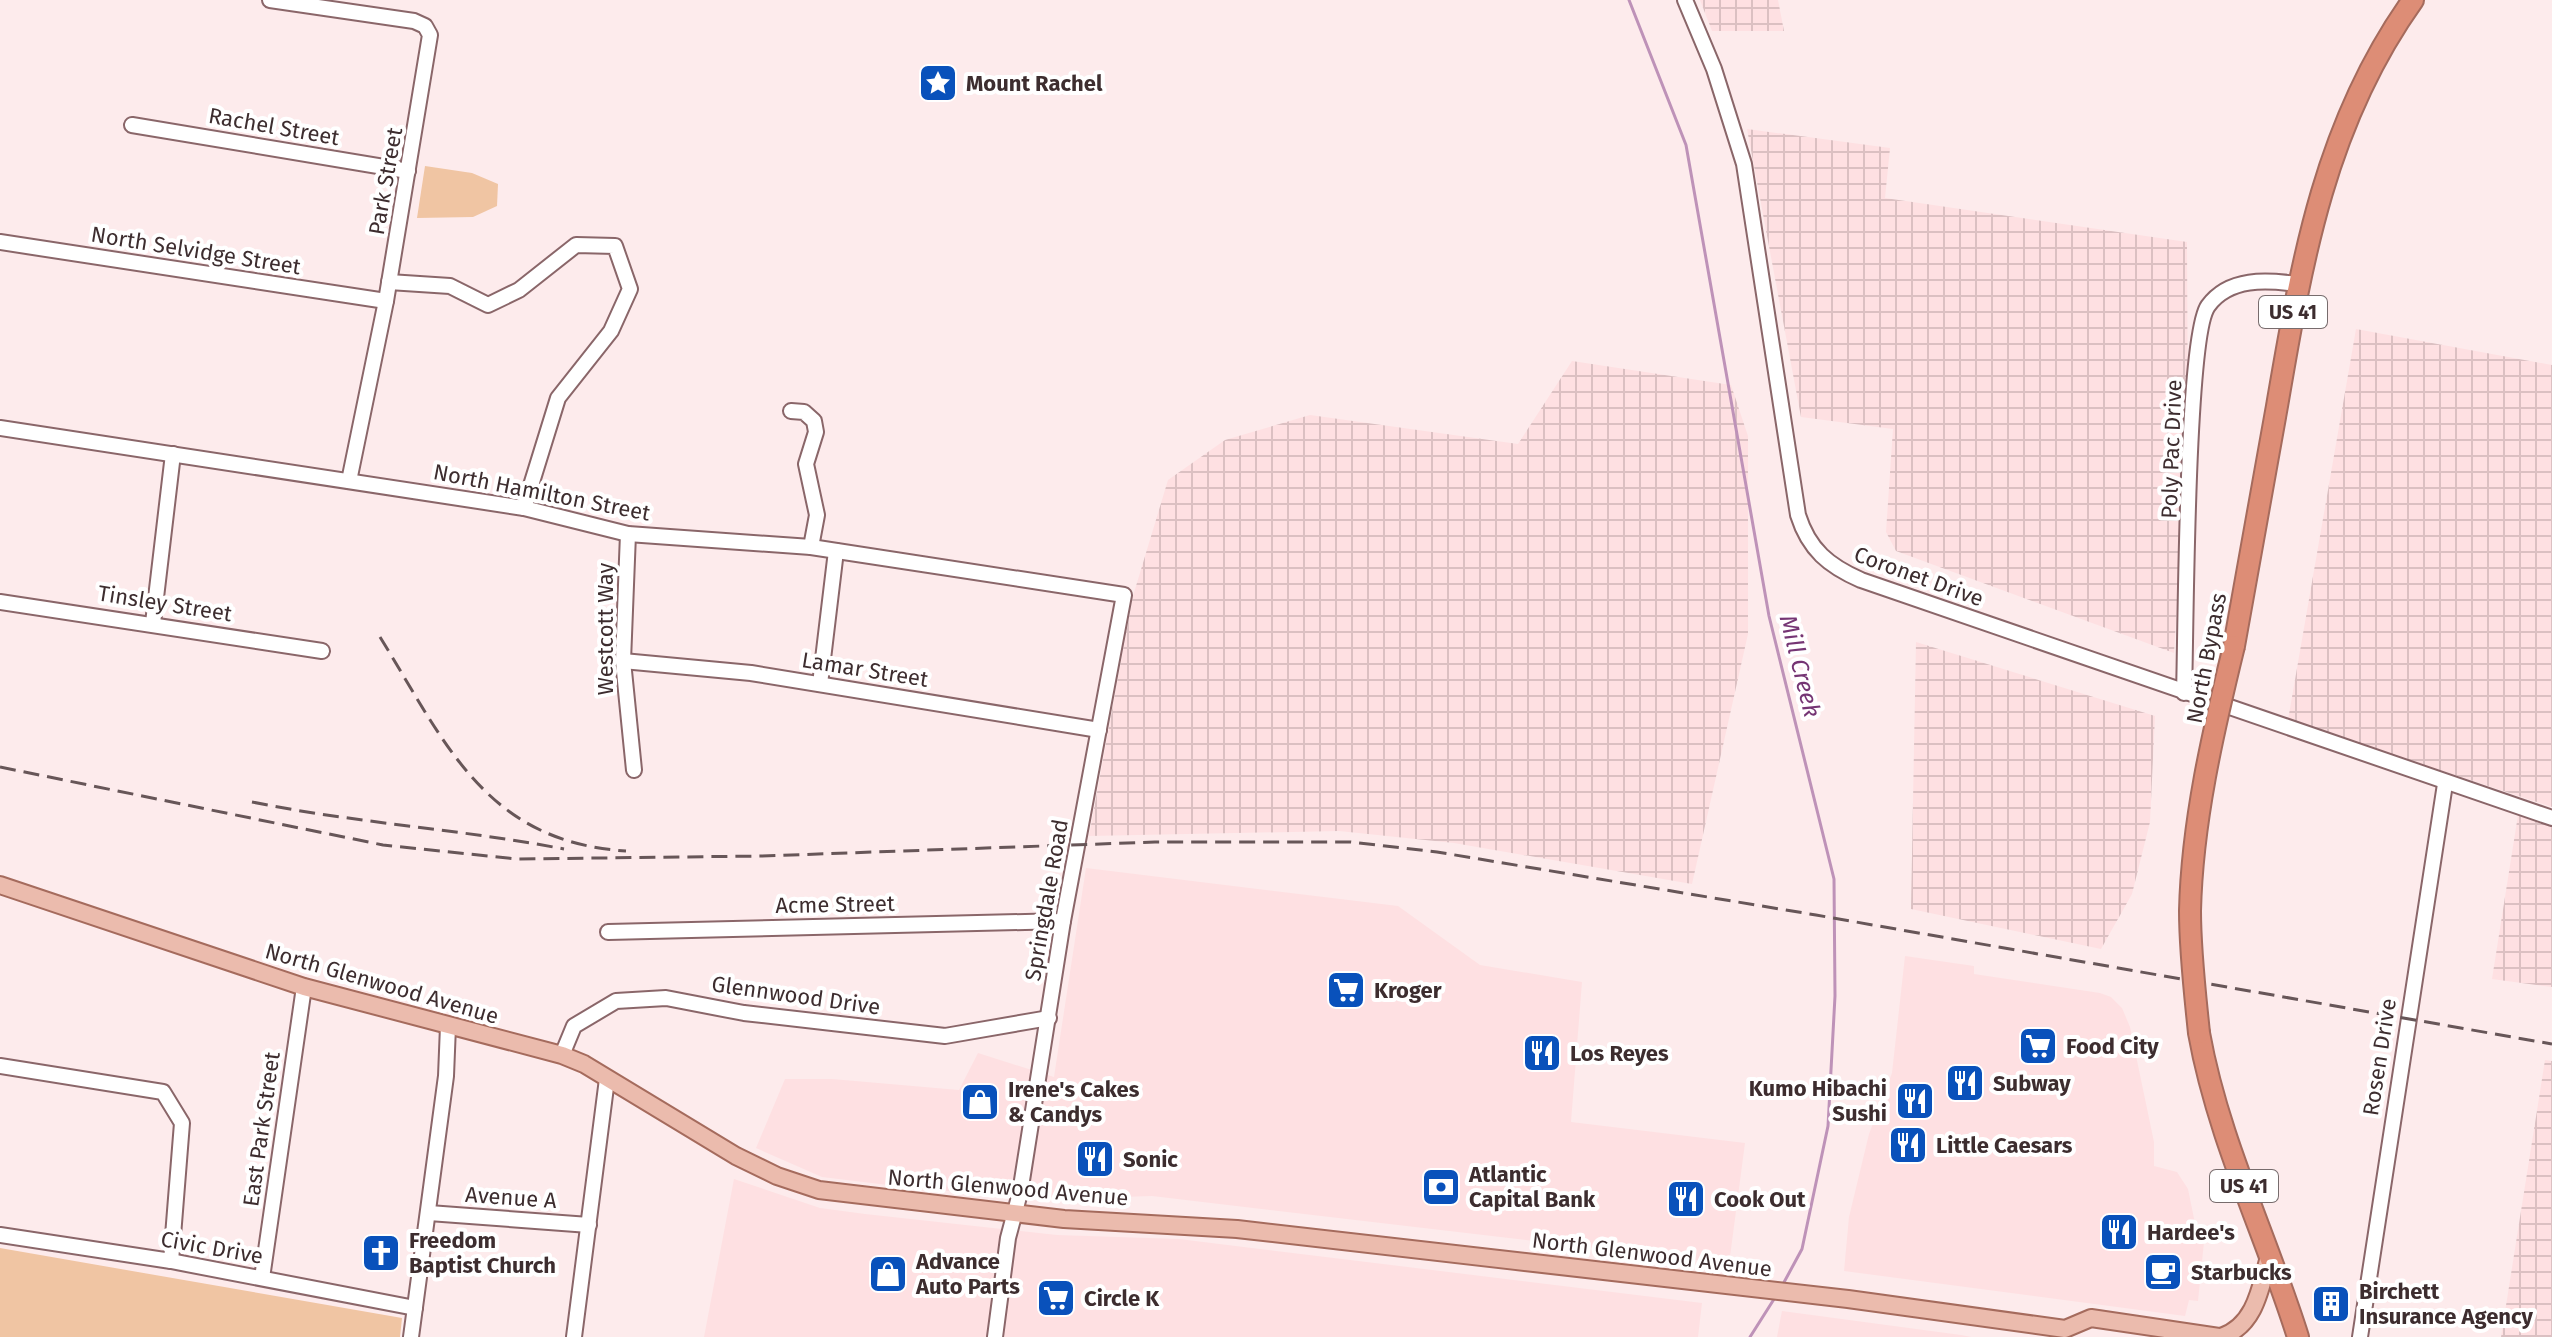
<svg xmlns="http://www.w3.org/2000/svg" width="2552" height="1337" font-family="'Fira Sans',sans-serif">
  <style>
    .built { fill: #fee0e2 }
    .industrial { fill: url(#industrial-grid) }
    .green { fill: #f0c5a3 }
    .lines { fill: none; stroke-linecap: round; stroke-linejoin: round }
    .stream { stroke: #be92b8; stroke-width: 3 }
    .minor-casing { stroke: #8a6669; stroke-width: 18 }
    .major-casing { stroke: #a56b5d; stroke-width: 20 }
    .highway-casing { stroke: #a56b5d; stroke-width: 24 }
    .minor { stroke: #fff; stroke-width: 14 }
    .major { stroke: #ebbbad; stroke-width: 16 }
    .highway { stroke: #dd8d76; stroke-width: 20 }
    .rail { stroke: #675658; stroke-width: 3; stroke-dasharray: 16 8; stroke-linecap: butt }
    .highway-bridge-casing { stroke: #a56b5d; stroke-width: 24; stroke-linecap: butt }
    .highway-bridge { stroke: #dd8d76; stroke-width: 20 }
    .labels { text-anchor: middle; stroke-width: 8; stroke-linejoin: round; paint-order: stroke }
    .shield { fill: #fff; stroke: #776c6d; stroke-width: 2 }
    .shield-label { font-size: 20px; font-weight: bold; fill: #3d2d2f }
    .poi-label { font-size: 22px; font-weight: bold; fill: #3d2d2f; stroke: #fff; text-anchor: start }
    .street-label { font-size: 22px; fill: #3d2d2f; stroke: #fff }
    .water-label { font-size: 24px; font-style: italic; fill: #753574; stroke: #fff }
  </style>
  <defs>
    <pattern id="industrial-grid" width="8" height="8" patternUnits="userSpaceOnUse" patternTransform="scale(2)"><rect width="8" height="8" fill="#fee0e2"/><path d="M0 4h8M4 0v8" fill="none" stroke="#dbc0c2"/></pattern>
  </defs>
  <rect width="100%" height="100%" fill="#fdebec"/>
  <g class="built">
    <polygon points="1086,868 1398,906 1480,965 1582,982 1571,1122 1745,1143 1729,1264 1152,1196 1053,1199 921,1189 822,1177 756,1148 785,1079 832,1079 959,1090 978,1053 1054,1077"/>
    <polygon points="1905,956 1974,966 1974,974 2100,993 2111,997 2122,1008 2130,1027 2154,1142 2154,1166 2177,1172 2188,1189 2197,1233 2195,1240 2204,1242 2198,1301 2189,1300 2185,1316 1844,1271 1849,1217 1869,1134 1892,1073"/>
    <polygon points="734,1179 820,1208 865,1214 1057,1235 1179,1239 1702,1303 1698,1337 704,1337"/>
    <polygon points="1782,1311 1961,1335 1971,1337 1777,1337"/>
  </g>
  <g class="industrial">
    <polygon points="1700,0 1778,0 1784,31 1712,31"/>
    <polygon points="1747,129 1890,148 1885,198 2187,242 2188,431 2174,653 1896,551 1886,532 1893,429 1801,417"/>
    <polygon points="2356,329 2552,365 2552,807 2288,720"/>
    <polygon points="1572,361 1731,385 1748,436 1748,634 1692,884 1454,843 1339,831 1089,836 1133,596 1168,480 1225,440 1310,415 1518,444"/>
    <polygon points="1916,642 2155,716 2150,822 2132,894 2101,949 1911,909"/>
    <polygon points="2518,815 2552,824 2552,987 2492,979"/>
    <polygon points="2545,1060 2552,1061 2552,1337 2501,1337"/>
  </g>
  <g class="green">
    <polygon points="425,166 472,173 498,184 497,206 473,217 417,218"/>
    <polygon points="0,1248 402,1318 400,1337 0,1337"/>
  </g>
  <g class="lines">
    <g class="stream">
      <polyline points="1629,0 1686,145 1769,616 1834,879 1835,996 1828,1126 1802,1249 1782,1286"/>
      <polyline points="1750,1337 1776,1296"/>
    </g>
    <g class="minor-casing">
      <g id="minor">
        <polyline points="270,0 414,21 425,26 430,35 386,301 349,481"/>
        <path d="M1685 0 1714 69 1744 164 1798 515C1809 550 1829 566 1861 580L2552 818"/>
        <polyline points="132,125 408,171"/>
        <polyline points="0,242 386,301"/>
        <polyline points="389,282 450,286 488,305 519,290 576,245 615,246 630,289 611,331 558,398 524,508"/>
        <polyline points="791,411 804,412 814,421 816,432 806,464 817,515 811,547"/>
        <polyline points="0,428 524,508 628,534 811,547 1124,595 1063,921 1020,1193 1008,1238 995,1337"/>
        <polyline points="628,534 623,661 634,770"/>
        <polyline points="0,602 322,651"/>
        <polyline points="153,623 173,454"/>
        <polyline points="623,661 751,673 1099,730"/>
        <polyline points="820,684 836,551"/>
        <path d="M2184 693C2186 634 2186 337 2208 306 2229 277 2267 280 2297 284"/>
        <polyline points="608,932 1063,921"/>
        <polyline points="562,1055 574,1026 616,1001 666,998 744,1013 945,1036 1049,1018"/>
        <polyline points="0,1066 163,1092 182,1123 171,1261"/>
        <polyline points="429,1213 589,1225"/>
        <polyline points="0,1235 171,1261 415,1308"/>
        <polyline points="262,1278 304,987"/>
        <polyline points="411,1337 446,1076 448,1026"/>
        <polyline points="574,1337 607,1079"/>
        <polyline points="2360,1337 2445,784"/>
      </g>
    </g>
    <g class="major-casing">
      <g id="major">
        <polyline points="0,885 304,987 562,1055 584,1064 736,1156 777,1176 819,1190 1064,1219 1237,1229 1848,1299 2065,1329 2091,1318 2219,1337"/>
        <path d="M2221 1337C2257 1325 2261 1284 2270 1253"/>
      </g>
    </g>
    <g class="highway-casing">
      <g id="highway">
        <path d="M2234 646C2249 566 2263 486 2277 406 2302 260 2325 123 2413 0"/>
        <path d="M2199 1033C2218 1139 2266 1235 2298 1337"/>
      </g>
    </g>
    <use href="#minor" class="minor"/>
    <use href="#major" class="major"/>
    <use href="#highway" class="highway"/>
    <g class="rail">
      <path d="M380 637C445 742 485 842 626 851"/>
      <polyline points="0,767 383,845 517,859 762,856 1155,842 1351,842 1437,852 1816,915 2552,1044"/>
      <path d="M252 802C355 823 460 829 564 849"/>
    </g>
    <g class="highway-bridge-casing">
      <path id="highway-bridge" d="M2199 1033C2195 993 2190 952 2190 911 2192 822 2213 732 2234 646"/>
    </g>
    <use href="#highway-bridge" class="highway-bridge"/>
  </g>
  <defs>
    <g id="sight-square" transform="scale(2)"><rect x="-9" y="-9" width="18" height="18" rx="4" fill="#0951bb" stroke="#fff"/><path d="M0-6L1.8-2.2L6-1.7L2.9 1.2L3.7 5.4L0 3.3L-3.7 5.4L-2.9 1.2L-6-1.7L-1.8-2.2Z" fill="#fff"/></g>
    <g id="supermarket-square" transform="scale(2)"><rect x="-9" y="-9" width="18" height="18" rx="4" fill="#0951bb" stroke="#fff"/><path d="M-6-5.5h2.5l.6 2H6L4.5 2H-2.5L-4.4-4H-6ZM-1.5 3.2a1.3 1.3 0 1 0 .1 0ZM3 3.2a1.3 1.3 0 1 0 .1 0Z" fill="#fff"/></g>
    <g id="restaurant-square" transform="scale(2)"><rect x="-9" y="-9" width="18" height="18" rx="4" fill="#0951bb" stroke="#fff"/><path d="M-5-6h1v4h1v-4h1v4h1v-4h1v5L-1.5 .5V6h-2V.5L-5-1ZM5-6V6H3V1.5H1.5Q1.5-4 5-6Z" fill="#fff"/></g>
    <g id="shop-square" transform="scale(2)"><rect x="-9" y="-9" width="18" height="18" rx="4" fill="#0951bb" stroke="#fff"/><path d="M-5-2.5h2.3a2.7 3.5 0 0 1 5.4 0H5L5.5 6h-11ZM-1.5-2.5h3a1.5 2.3 0 0 0-3 0Z" fill="#fff"/></g>
    <g id="bank-square" transform="scale(2)"><rect x="-9" y="-9" width="18" height="18" rx="4" fill="#0951bb" stroke="#fff"/><path d="M-6-4H6V4H-6ZM0-2.3a2.3 2.3 0 1 0 0 4.6a2.3 2.3 0 1 0 0-4.6Z" fill="#fff"/></g>
    <g id="church-square" transform="scale(2)"><rect x="-9" y="-9" width="18" height="18" rx="4" fill="#0951bb" stroke="#fff"/><path d="M-1.2-6h2.4v3.5h3.3v2.4h-3.3V6h-2.4V-.1h-3.3v-2.4h3.3Z" fill="#fff"/></g>
    <g id="cafe-square" transform="scale(2)"><rect x="-9" y="-9" width="18" height="18" rx="4" fill="#0951bb" stroke="#fff"/><path d="M-5.5-4.5H6V0H3Q3 3.5 0 3.5H-2.5Q-5.5 3.5-5.5 0ZM3-3.2v2h1.7v-2ZM-6 4.5H4V6H-6Z" fill="#fff"/></g>
    <g id="building-square" transform="scale(2)"><rect x="-9" y="-9" width="18" height="18" rx="4" fill="#0951bb" stroke="#fff"/><path d="M-4-6H4V6H1V3H-1V6H-4ZM-2.5-4.3h1.7v1.8h-1.7ZM.8-4.3h1.7v1.8H.8ZM-2.5-1h1.7V.8h-1.7ZM.8-1h1.7V.8H.8Z" fill="#fff"/></g>
  </defs>
  <g fill-rule="evenodd">
    <use href="#sight-square" x="938" y="83"/>
    <use href="#supermarket-square" x="1346" y="990"/>
    <use href="#supermarket-square" x="2038" y="1046"/>
    <use href="#restaurant-square" x="1542" y="1053"/>
    <use href="#restaurant-square" x="1965" y="1083"/>
    <use href="#restaurant-square" x="1915" y="1101"/>
    <use href="#shop-square" x="980" y="1102"/>
    <use href="#restaurant-square" x="1908" y="1145"/>
    <use href="#restaurant-square" x="1095" y="1159"/>
    <use href="#bank-square" x="1441" y="1187"/>
    <use href="#restaurant-square" x="1686" y="1199"/>
    <use href="#restaurant-square" x="2119" y="1232"/>
    <use href="#church-square" x="381" y="1253"/>
    <use href="#cafe-square" x="2163" y="1272"/>
    <use href="#shop-square" x="888" y="1274"/>
    <use href="#supermarket-square" x="1056" y="1298"/>
    <use href="#building-square" x="2331" y="1304"/>
  </g>
  <g class="labels">
    <g class="shield">
      <rect x="2259" y="296" width="68" height="32" rx="6"/>
      <rect x="2210" y="1170" width="68" height="32" rx="6"/>
    </g>
    <g class="shield-label">
      <text x="2293" y="319">US 41</text>
      <text x="2244" y="1193">US 41</text>
    </g>
    <g class="poi-label">
      <text x="966" y="91">Mount Rachel</text>
      <text x="1374" y="998">Kroger</text>
      <text x="2066" y="1054">Food City</text>
      <text x="1570" y="1061">Los Reyes</text>
      <text x="1993" y="1091">Subway</text>
      <text x="1887" y="1096" text-anchor="end">Kumo Hibachi<tspan x="1887" dy="25">Sushi</tspan></text>
      <text x="1008" y="1097">Irene's Cakes<tspan x="1008" dy="25">&amp; Candys</tspan></text>
      <text x="1936" y="1153">Little Caesars</text>
      <text x="1123" y="1167">Sonic</text>
      <text x="1469" y="1182">Atlantic<tspan x="1469" dy="25">Capital Bank</tspan></text>
      <text x="1714" y="1207">Cook Out</text>
      <text x="2147" y="1240">Hardee's</text>
      <text x="409" y="1248">Freedom<tspan x="409" dy="25">Baptist Church</tspan></text>
      <text x="916" y="1269">Advance<tspan x="916" dy="25">Auto Parts</tspan></text>
      <text x="2191" y="1280">Starbucks</text>
      <text x="2359" y="1299">Birchett<tspan x="2359" dy="25">Insurance Agency</tspan></text>
      <text x="1084" y="1306">Circle K</text>
    </g>
    <g class="street-label">
      <text transform="translate(274 126) rotate(10)" y="8">Rachel Street</text>
      <text transform="translate(385 181) rotate(-80)" y="8">Park Street</text>
      <text transform="translate(196 250) rotate(9)" y="8">North Selvidge Street</text>
      <text transform="translate(2171 449) rotate(-88)" y="8">Poly Pac Drive</text>
      <text transform="translate(542 492) rotate(11)" y="8">North Hamilton Street</text>
      <text transform="translate(1919 576) rotate(20)" y="8">Coronet Drive</text>
      <text transform="translate(165 603) rotate(9)" y="8">Tinsley Street</text>
      <text transform="translate(605 629) rotate(-90)" y="8">Westcott Way</text>
      <text transform="translate(2206 658) rotate(-79)" y="8">North Bypass</text>
      <text transform="translate(865 669) rotate(9)" y="8">Lamar Street</text>
      <text transform="translate(1046 900) rotate(-80)" y="8">Springdale Road</text>
      <text transform="translate(835 904) rotate(-1)" y="8">Acme Street</text>
      <text transform="translate(382 983) rotate(16)" y="8">North Glenwood Avenue</text>
      <text transform="translate(796 995) rotate(8)" y="8">Glennwood Drive</text>
      <text transform="translate(2379 1057) rotate(-81)" y="8">Rosen Drive</text>
      <text transform="translate(261 1129) rotate(-82)" y="8">East Park Street</text>
      <text transform="translate(1008 1187) rotate(5)" y="8">North Glenwood Avenue</text>
      <text transform="translate(511 1197) rotate(4)" y="8">Avenue A</text>
      <text transform="translate(212 1247) rotate(10)" y="8">Civic Drive</text>
      <text transform="translate(1652 1254) rotate(7)" y="8">North Glenwood Avenue</text>
    </g>
    <g class="water-label">
      <text transform="translate(1800 666) rotate(76)" y="8">Mill Creek</text>
    </g>
  </g>
</svg>
